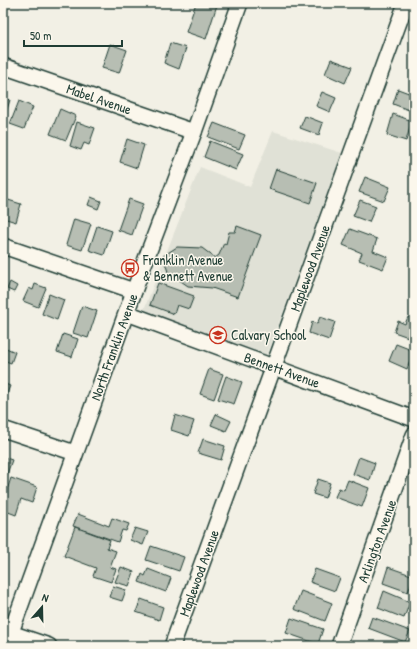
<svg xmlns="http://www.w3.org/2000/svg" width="417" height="649" font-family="'Patrick Hand',sans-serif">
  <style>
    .built { fill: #e0e1d6 }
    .building { fill: #b7beb3; stroke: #1f3d34 }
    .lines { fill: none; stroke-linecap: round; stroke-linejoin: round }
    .minor-casing { stroke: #1f3d34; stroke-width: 18 }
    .minor { stroke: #fbf7ec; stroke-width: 15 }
    .labels { text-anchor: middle; stroke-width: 3; stroke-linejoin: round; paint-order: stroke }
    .street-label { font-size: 14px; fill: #1f3d34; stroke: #fbf7ec }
    .poi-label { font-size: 14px; fill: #1f3d34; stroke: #fbf7ec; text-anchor: start }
  </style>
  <rect width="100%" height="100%" fill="#f2f0e5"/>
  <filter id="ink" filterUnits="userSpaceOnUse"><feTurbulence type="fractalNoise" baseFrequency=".025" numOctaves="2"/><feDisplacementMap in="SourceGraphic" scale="8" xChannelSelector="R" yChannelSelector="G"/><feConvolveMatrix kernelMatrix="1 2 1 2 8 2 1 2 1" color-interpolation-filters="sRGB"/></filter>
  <g filter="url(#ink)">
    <polygon class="built" points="273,131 342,153 267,355 143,312 200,167 250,187"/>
    <g class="building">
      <polygon points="196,3 217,5 206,39 186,32"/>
      <polygon points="170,43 186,48 179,69 164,63"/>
      <polygon points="110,44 127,50 119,73 102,68"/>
      <polygon points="331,59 352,67 345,83 325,74"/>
      <polygon points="398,89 414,95 414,112 393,104"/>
      <polygon points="322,92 336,98 330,112 316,106"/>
      <polygon points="3,98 10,100 3,122"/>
      <polygon points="19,101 33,107 24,129 10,124"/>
      <polygon points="60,109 76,116 66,140 50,134"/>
      <polygon points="393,114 412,121 406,141 387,135"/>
      <polygon points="305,116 323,123 319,135 300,128"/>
      <polygon points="77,122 95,128 89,145 84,143 81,150 70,146"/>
      <polygon points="214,123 245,135 239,149 208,137"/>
      <polygon points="127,139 144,145 137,168 120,162"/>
      <polygon points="210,141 243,154 236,170 204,157"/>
      <polygon points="276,169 317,183 310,203 269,189"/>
      <polygon points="365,177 390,187 384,201 359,192"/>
      <polygon points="91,197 101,201 98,209 88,205"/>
      <polygon points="5,199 21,204 16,222 3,218"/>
      <polygon points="129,199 143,204 132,235 118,230"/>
      <polygon points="360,200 376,206 369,222 353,216"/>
      <polygon points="74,219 91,224 82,250 66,245"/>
      <polygon points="97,226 112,231 104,255 89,250"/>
      <polygon points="237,226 261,235 238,297 212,288 188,286 168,272 163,256 177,247 202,248 215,258 219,255 224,243 226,244 229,232 235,232"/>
      <polygon points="350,229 377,239 373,251 388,257 383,269 359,260 362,253 343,245"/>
      <polygon points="10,282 17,286 14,292 7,289"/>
      <polygon points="158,283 194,296 189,309 177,305 174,314 150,305"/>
      <polygon points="35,284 46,288 38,307 23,301 29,288 33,290"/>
      <polygon points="49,294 64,300 57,320 42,314"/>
      <polygon points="82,306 97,311 88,338 73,333"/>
      <polygon points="320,317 335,322 329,340 309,333 312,322 317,324"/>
      <polygon points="408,317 414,320 414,339 394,332 398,321 405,324"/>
      <polygon points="63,334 78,339 72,357 57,352"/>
      <polygon points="396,344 414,351 407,369 389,361"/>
      <polygon points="4,347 15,352 11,363 3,360"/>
      <polygon points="209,369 223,374 214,399 200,394"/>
      <polygon points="3,375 6,377 3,383 10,386 3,403"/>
      <polygon points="226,376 242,382 234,404 218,399"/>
      <polygon points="216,414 231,421 226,431 211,425"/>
      <polygon points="175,415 194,421 189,436 171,430"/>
      <polygon points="203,439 225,446 221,460 198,453"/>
      <polygon points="3,457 12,460 3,485"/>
      <polygon points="359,457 375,463 370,480 353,474"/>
      <polygon points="11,478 37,487 32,503 21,499 16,515 3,510 3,502"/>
      <polygon points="318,479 330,483 325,498 313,494"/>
      <polygon points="348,480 369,488 362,507 335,497 339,488 344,490"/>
      <polygon points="78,514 109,526 112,518 129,524 126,531 122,530 118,542 73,526"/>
      <polygon points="75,527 110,540 107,548 116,551 110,567 116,569 111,582 93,576 96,568 64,556"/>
      <polygon points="135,528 148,532 143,545 130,540"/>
      <polygon points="151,546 184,557 179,571 146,560"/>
      <polygon points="121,567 134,572 129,586 115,582"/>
      <polygon points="388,567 414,576 408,592 383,583"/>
      <polygon points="148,569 171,578 166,592 139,582 142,574 145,576"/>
      <polygon points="315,569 340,578 335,591 310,582"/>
      <polygon points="113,586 126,590 122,601 109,597"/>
      <polygon points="301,591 332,603 325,621 294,609"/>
      <polygon points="384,591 410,602 404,618 378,608"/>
      <polygon points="141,599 163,607 159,620 136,612"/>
      <polygon points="372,617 410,631 405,642 368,628"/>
      <polygon points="291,618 323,629 318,644 286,633"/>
    </g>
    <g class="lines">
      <g class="minor-casing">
        <g id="minor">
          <polyline points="3,66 194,132"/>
          <polyline points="3,246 134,291"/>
          <polyline points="127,313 414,419"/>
          <polyline points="3,429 75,453"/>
          <polyline points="3,632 11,633 49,646"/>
          <polyline points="6,646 141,272 194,132 240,3"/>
          <polyline points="172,646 406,3"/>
          <polyline points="339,646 414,435"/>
        </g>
      </g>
      <use href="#minor" class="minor"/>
    </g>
  </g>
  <defs>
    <g id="bus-ring" transform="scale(0.9)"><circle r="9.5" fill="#fbf7ec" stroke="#c8321e" stroke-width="1.5"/><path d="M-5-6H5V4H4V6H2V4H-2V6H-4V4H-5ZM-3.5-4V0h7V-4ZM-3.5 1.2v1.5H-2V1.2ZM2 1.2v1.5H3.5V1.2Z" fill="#c8321e"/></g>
    <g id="school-ring" transform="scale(0.9)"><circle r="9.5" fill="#fbf7ec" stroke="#c8321e" stroke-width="1.5"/><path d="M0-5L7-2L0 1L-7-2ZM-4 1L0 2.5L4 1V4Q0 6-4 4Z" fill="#c8321e"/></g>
  </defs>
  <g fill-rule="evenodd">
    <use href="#bus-ring" x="130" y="268"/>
    <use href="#school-ring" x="218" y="335"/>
  </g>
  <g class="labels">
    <g class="street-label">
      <text transform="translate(99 99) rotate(19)" y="5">Mabel Avenue</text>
      <text transform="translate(310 268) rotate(-70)" y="5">Maplewood Avenue</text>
      <text transform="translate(114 347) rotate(-70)" y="5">North Franklin Avenue</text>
      <text transform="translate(282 370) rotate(20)" y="5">Bennett Avenue</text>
      <text transform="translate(377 541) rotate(-70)" y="5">Arlington Avenue</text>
      <text transform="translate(199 573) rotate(-70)" y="5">Maplewood Avenue</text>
    </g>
    <g class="poi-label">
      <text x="143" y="265">Franklin Avenue<tspan x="143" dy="16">&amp; Bennett Avenue</tspan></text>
      <text x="231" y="340">Calvary School</text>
    </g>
  </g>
  <rect width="417" height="649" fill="none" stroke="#fbf7ec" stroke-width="16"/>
  <rect x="8" y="8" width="401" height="633" fill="none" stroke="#1f3d34" stroke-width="1.5" filter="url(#ink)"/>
  <g transform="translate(42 607) rotate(20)" stroke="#fbf7ec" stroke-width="3" paint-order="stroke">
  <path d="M0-3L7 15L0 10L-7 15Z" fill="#1f3d34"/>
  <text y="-6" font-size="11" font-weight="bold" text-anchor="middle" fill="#1f3d34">N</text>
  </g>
  <path d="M24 40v6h98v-6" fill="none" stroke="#1f3d34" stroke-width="2"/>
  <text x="30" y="40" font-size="12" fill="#1f3d34" stroke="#fbf7ec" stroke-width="3" paint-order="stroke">50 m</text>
</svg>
